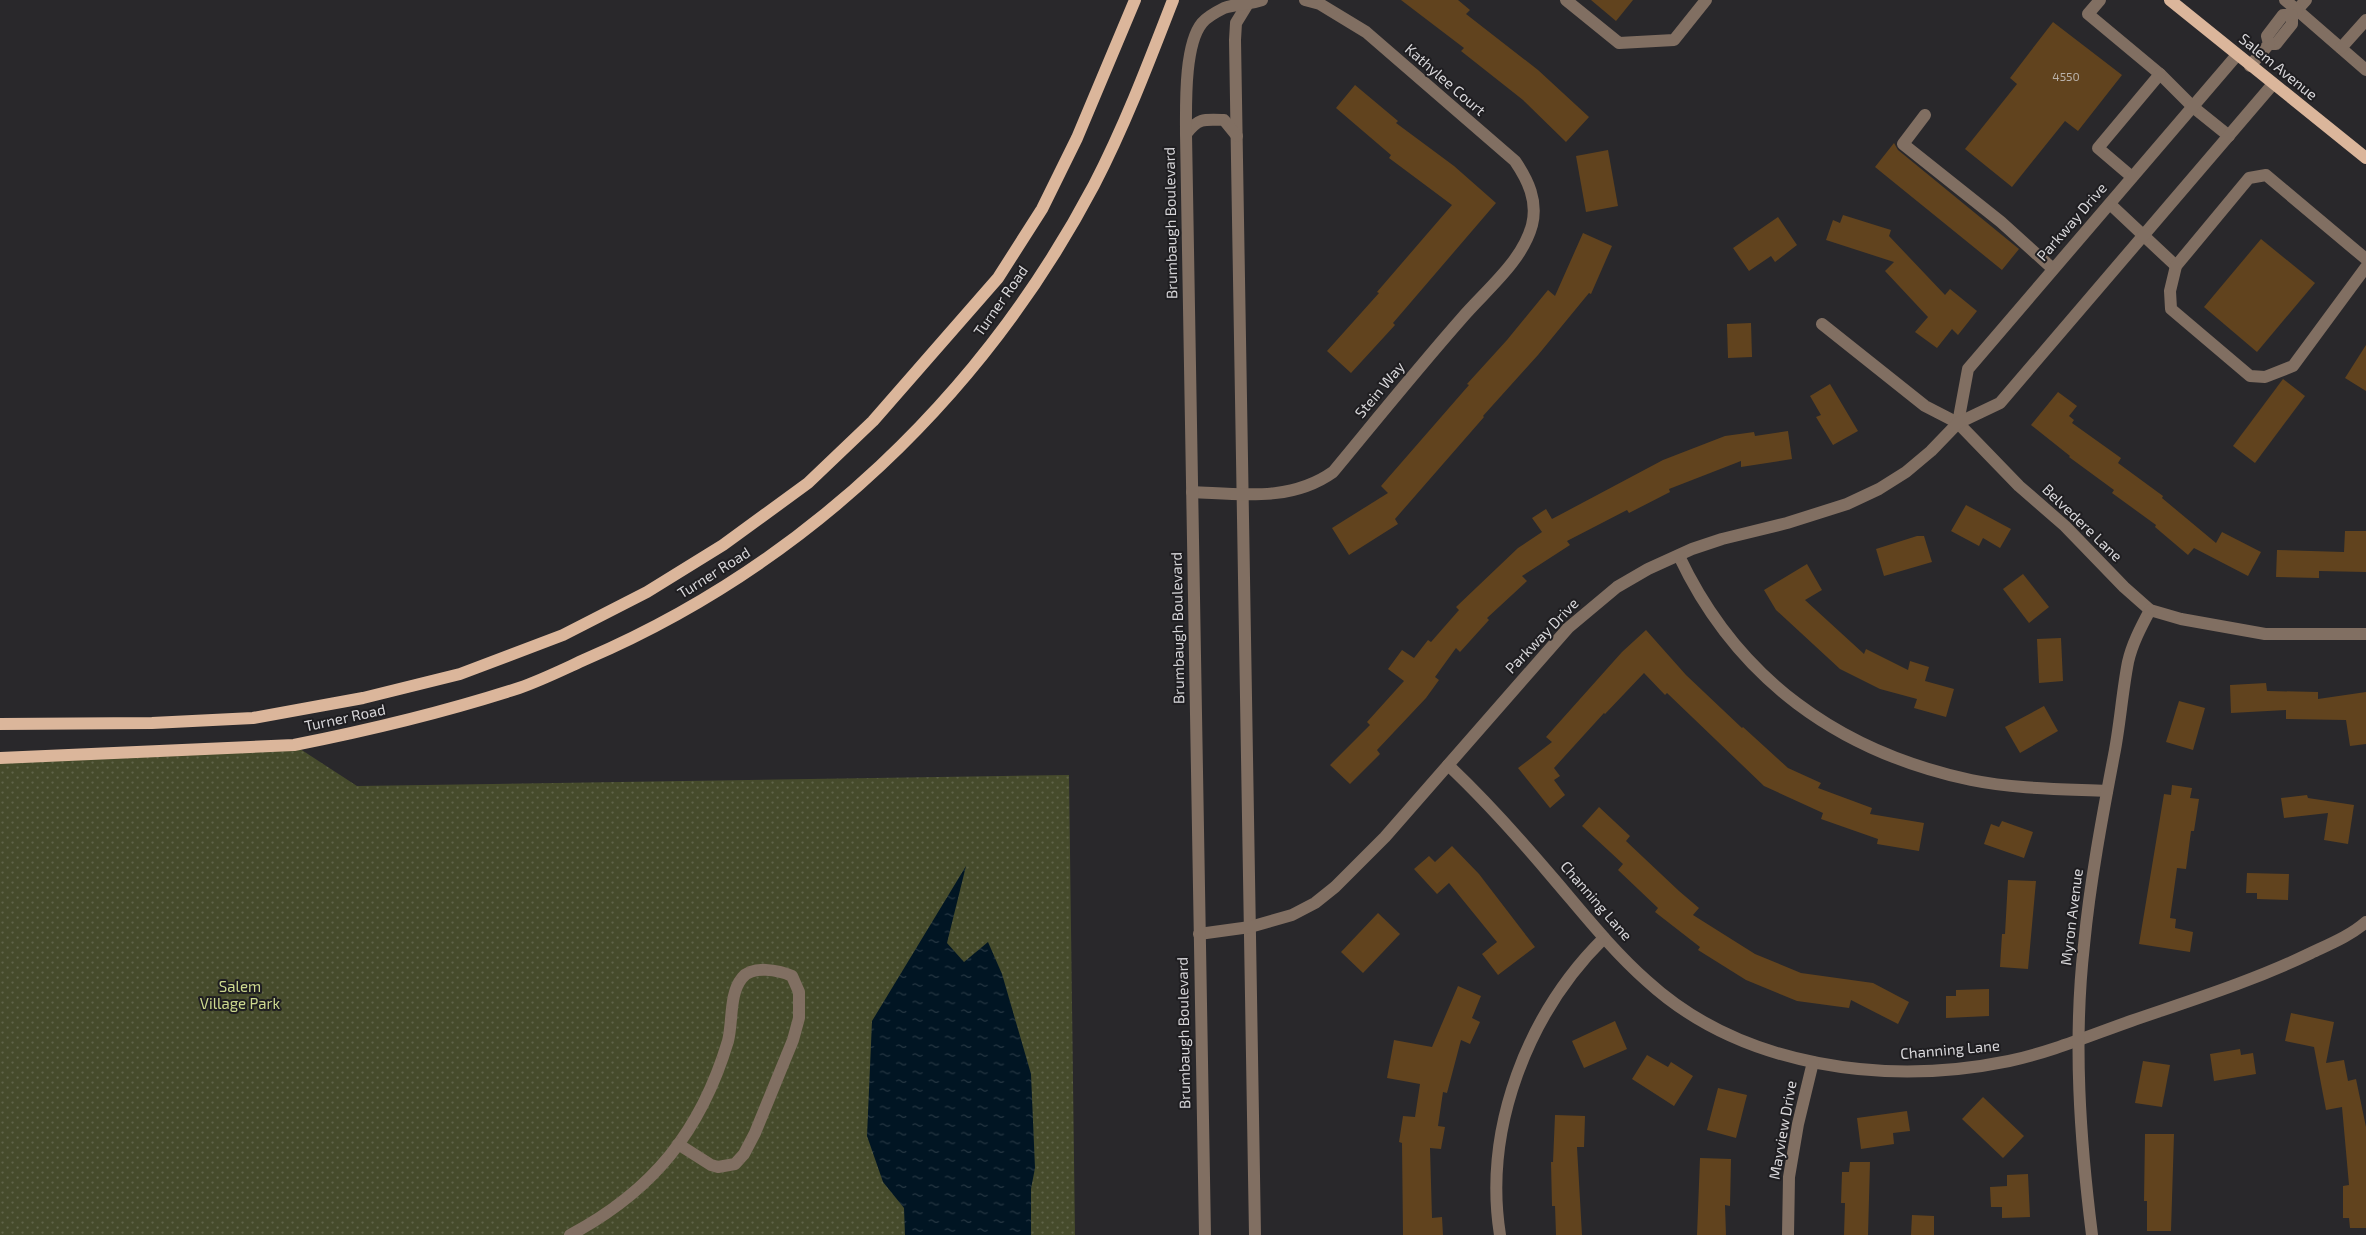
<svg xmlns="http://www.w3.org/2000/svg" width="2366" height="1235" font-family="'Exo 2',sans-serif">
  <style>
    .park { fill: url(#park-dots) }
    .water { fill: url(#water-ripples) }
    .building { fill: #61431e }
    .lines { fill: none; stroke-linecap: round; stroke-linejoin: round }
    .minor { stroke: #816f62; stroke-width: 12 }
    .major { stroke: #dbb69b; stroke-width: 12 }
    .labels { text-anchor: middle; stroke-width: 4; stroke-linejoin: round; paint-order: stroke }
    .number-label { font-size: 12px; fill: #bab2ab }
    .street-label { font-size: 15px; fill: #d8d7da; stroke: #1f1e21 }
    .park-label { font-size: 15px; fill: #cdd98f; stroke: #1f1e21 }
  </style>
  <defs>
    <pattern id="park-dots" width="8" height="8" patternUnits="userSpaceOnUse" patternTransform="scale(1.25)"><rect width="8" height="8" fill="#464b2b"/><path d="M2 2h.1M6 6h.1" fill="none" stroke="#606449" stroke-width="1.8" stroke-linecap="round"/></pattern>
    <pattern id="water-ripples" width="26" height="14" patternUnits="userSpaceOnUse" patternTransform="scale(1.25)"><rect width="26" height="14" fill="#011523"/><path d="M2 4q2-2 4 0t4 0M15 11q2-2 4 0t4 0" fill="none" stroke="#253642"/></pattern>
  </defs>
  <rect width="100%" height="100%" fill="#29282b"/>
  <polygon class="park" points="294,745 357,786 1069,775 1075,1235 0,1235 0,758"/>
  <polygon class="water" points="966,866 947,943 964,962 988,942 1002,974 1031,1074 1035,1168 1031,1189 1031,1235 905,1235 904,1208 883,1182 867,1136 872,1021"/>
  <g class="building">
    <polygon points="1401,0 1458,0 1470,10 1466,14 1538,70 1589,117 1566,142 1523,100 1461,51 1464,48"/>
    <polygon points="1591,0 1633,0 1616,21"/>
    <polygon points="2053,22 2122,75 2078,131 2065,121 2012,187 1965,149 2017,84 2010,78"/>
    <polygon points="1355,85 1398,121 1396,123 1454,166 1496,203 1393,323 1395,325 1351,373 1327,351 1379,293 1377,292 1452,205 1389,158 1391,155 1336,108"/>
    <polygon points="1894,143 1898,150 2019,249 2002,270 1875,167"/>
    <polygon points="1608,150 1618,206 1586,212 1576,156"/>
    <polygon points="1843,215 1891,230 1889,236 1945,295 1950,289 1977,311 1958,335 1952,329 1937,348 1915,332 1928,317 1885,271 1894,262 1826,240 1833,220 1840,223"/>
    <polygon points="1778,217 1797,245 1775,262 1771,256 1749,271 1733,248"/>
    <polygon points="1583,233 1612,246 1591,294 1589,293 1538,355 1483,416 1484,417 1395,519 1398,524 1349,555 1332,528 1388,493 1381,486 1469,385 1467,384 1507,340 1548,290 1555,296"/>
    <polygon points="2261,239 2315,283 2257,352 2204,307"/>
    <polygon points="1751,323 1752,357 1728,358 1727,324"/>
    <polygon points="2366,345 2366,391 2345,378"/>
    <polygon points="2283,379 2305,396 2255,463 2233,446"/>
    <polygon points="1830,384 1858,431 1833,445 1816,417 1821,415 1810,396"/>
    <polygon points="2058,392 2077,406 2069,416 2074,420 2072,423 2121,458 2118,463 2163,496 2162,498 2216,543 2222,532 2261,552 2248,576 2194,548 2188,555 2155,527 2156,525 2112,493 2114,490 2069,457 2070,456 2031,425"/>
    <polygon points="1788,431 1792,459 1741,467 1741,461 1669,489 1670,492 1629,513 1627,510 1567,541 1570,545 1522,576 1527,581 1487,618 1489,620 1460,652 1456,648 1435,677 1439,680 1426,698 1377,750 1380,754 1350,784 1330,765 1370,725 1367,722 1404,681 1388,669 1402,650 1414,658 1428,640 1431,642 1459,610 1456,607 1518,548 1542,532 1532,518 1546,509 1552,519 1663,460 1725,436 1754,432 1755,436"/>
    <polygon points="1966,505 2011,529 2000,548 1983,538 1979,546 1951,531"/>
    <polygon points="2345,531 2366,531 2366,572 2319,571 2319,578 2276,577 2277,550 2344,552"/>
    <polygon points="1917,536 1924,536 1932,562 1884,576 1876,549"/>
    <polygon points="1807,564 1822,590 1805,600 1864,654 1866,649 1908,670 1910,661 1929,667 1925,681 1954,689 1946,717 1914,708 1917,699 1880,689 1840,669 1776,610 1764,590"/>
    <polygon points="2023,574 2049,607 2029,623 2003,589"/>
    <polygon points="1646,630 1686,675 1742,728 1743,727 1788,768 1821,783 1818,788 1872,808 1870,814 1924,823 1919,851 1877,844 1878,839 1821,819 1823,813 1764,786 1667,693 1665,695 1644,673 1605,714 1604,713 1554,768 1560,776 1554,780 1565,795 1550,808 1518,768 1552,742 1546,737 1622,652"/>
    <polygon points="2061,638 2063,681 2039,683 2037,639"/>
    <polygon points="2266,683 2267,691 2318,692 2318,699 2366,692 2366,744 2350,746 2346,720 2286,719 2286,710 2231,713 2230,685"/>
    <polygon points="2179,701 2205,708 2193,750 2166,742"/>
    <polygon points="2044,706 2058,731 2020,753 2005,727"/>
    <polygon points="2172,785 2192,788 2190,798 2199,799 2194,831 2191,831 2186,869 2177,868 2170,918 2176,919 2175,928 2193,932 2190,952 2139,944 2164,794 2171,795"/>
    <polygon points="2307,795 2308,798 2354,805 2348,844 2324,840 2328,813 2284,818 2281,798"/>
    <polygon points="1599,807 1630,836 1626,841 1679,891 1699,908 1693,915 1755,954 1801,973 1873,983 1909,1002 1898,1024 1851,1000 1849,1008 1797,1001 1746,980 1698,950 1700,947 1655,912 1658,908 1618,870 1623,864 1582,826"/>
    <polygon points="2002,821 2033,832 2024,858 1984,844 1991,824 1999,827"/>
    <polygon points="1452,846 1479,874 1535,947 1498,975 1482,954 1497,942 1449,883 1437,894 1414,869 1429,856 1435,862"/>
    <polygon points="2247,873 2289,874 2288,900 2257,899 2257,893 2246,893"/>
    <polygon points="2008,880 2036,881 2028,969 2000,967 2002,934 2005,934"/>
    <polygon points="1378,913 1400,934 1363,973 1341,952"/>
    <polygon points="1458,986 1481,996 1472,1018 1480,1022 1470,1044 1461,1040 1447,1093 1443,1092 1438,1126 1445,1127 1441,1149 1430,1148 1432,1218 1442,1217 1443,1235 1403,1235 1402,1143 1399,1142 1403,1116 1415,1117 1420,1084 1387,1078 1394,1040 1432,1047"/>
    <polygon points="1989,989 1989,1016 1946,1018 1946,996 1956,996 1956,990"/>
    <polygon points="2291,1013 2334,1022 2326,1063 2344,1060 2348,1081 2356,1079 2366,1127 2366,1228 2350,1228 2349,1218 2343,1218 2343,1186 2349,1185 2342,1107 2326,1110 2314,1047 2285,1041"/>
    <polygon points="1615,1021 1627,1049 1584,1068 1572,1041"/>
    <polygon points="2240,1049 2241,1055 2253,1053 2256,1074 2214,1081 2210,1054"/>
    <polygon points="1647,1055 1668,1067 1671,1062 1693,1076 1674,1106 1632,1079"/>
    <polygon points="2143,1061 2170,1065 2162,1107 2135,1103"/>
    <polygon points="1718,1088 1747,1095 1736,1138 1707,1130"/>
    <polygon points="1983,1097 2024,1136 2003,1158 1962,1119"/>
    <polygon points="1907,1111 1910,1131 1893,1133 1894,1144 1861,1149 1857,1118"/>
    <polygon points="1555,1115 1585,1116 1584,1147 1577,1147 1582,1235 1556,1235 1555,1206 1552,1206 1551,1162 1553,1162"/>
    <polygon points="2145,1134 2174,1134 2171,1231 2147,1231 2147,1201 2144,1201"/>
    <polygon points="1700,1158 1731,1159 1730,1206 1725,1205 1726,1235 1697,1235"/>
    <polygon points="1850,1162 1870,1162 1868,1235 1844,1235 1845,1203 1841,1203 1842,1172 1849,1172"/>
    <polygon points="2028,1174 2030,1217 2002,1218 2002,1207 1991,1207 1990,1187 2007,1186 2007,1175"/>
    <polygon points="1912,1215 1934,1216 1934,1235 1911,1235"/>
  </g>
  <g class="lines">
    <g class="minor">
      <polyline points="1566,0 1619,43 1674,40 1706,0"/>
      <polyline points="2100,0 2088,14 2160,74 2193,107 2229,136"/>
      <polyline points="2306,0 2297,10 2366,70"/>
      <polyline points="1247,5 1236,23 1235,40 1255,1235"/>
      <polyline points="2269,44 2276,44 2292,24 2292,15 2297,10 2285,0"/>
      <polyline points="2341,48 2366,20"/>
      <polyline points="2250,66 2269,44 2267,36 2283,15 2292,15"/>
      <polyline points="1925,115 1903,144 2001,222 2053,269"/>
      <path d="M1186 134C1198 118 1204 119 1224 120L1237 136"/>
      <polyline points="2132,177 2098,148 2160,74"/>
      <polyline points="2110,204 2176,266"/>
      <polyline points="2366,259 2266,175 2249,178 2176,266 2170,291 2171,309 2250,376 2265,377 2293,366 2366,267"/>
      <polyline points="1822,324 1925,406 1958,423 2019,486 2065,526 2124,587 2150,610 2181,619 2265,634 2366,634"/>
      <polyline points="1958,423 1968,369 2237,55"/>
      <path d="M1192 492C1241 494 1291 502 1333 472 1376 420 1418 368 1462 318 1486 290 1522 262 1532 225 1538 201 1528 180 1515 161L1366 32 1320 4 1305 0"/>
      <path d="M1679 556C1737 679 1839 752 1971 780 2015 789 2062 789 2107 791"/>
      <path d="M1448 765C1485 800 1520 839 1553 878 1583 913 1612 950 1647 981 1742 1068 1887 1086 2009 1061 2051 1052 2091 1035 2131 1021 2192 1000 2253 981 2311 953 2330 944 2350 936 2366 922"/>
      <polyline points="1199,934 1250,927 1292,915 1315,903 1335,887 1385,837 1568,628 1617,587 1648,569 1692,549 1722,539 1787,523 1847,504 1879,489 1906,472 1931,451 1958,423 2000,403 2273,84"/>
      <path d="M570 1235C653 1191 701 1131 728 1041 733 1021 729 994 742 978 752 965 779 970 792 976L799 992V1018L793 1040 755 1133 744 1154 735 1164 718 1167 711 1165 678 1144"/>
      <path d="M1205 1235 1186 134C1186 106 1184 45 1202 23 1206 18 1218 11 1224 8 1234 4 1251 4 1262 0"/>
      <path d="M1500 1235C1483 1128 1528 1013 1604 938"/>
      <polyline points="1788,1235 1789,1177 1798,1124 1813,1062"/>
      <path d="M2092 1235C2080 1139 2073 1042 2084 945 2090 882 2102 818 2114 755 2120 725 2122 693 2128 662 2132 644 2141 627 2150 610"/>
    </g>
    <g class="major">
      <polyline points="2170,0 2366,158"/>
      <polyline points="0,724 152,723 253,718 363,698 460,674 563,635 647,592 723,545 808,483 873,421 998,278 1042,209 1077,138 1135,0"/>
      <path d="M0 758 294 745C370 730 445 712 519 688 542 680 564 669 586 659 805 565 983 395 1094 185 1125 125 1149 62 1173 0"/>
    </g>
  </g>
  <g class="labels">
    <g class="number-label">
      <text x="2066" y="81">4550</text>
    </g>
    <g class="street-label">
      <text transform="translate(2278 67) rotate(39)" y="5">Salem Avenue</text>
      <text transform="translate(1445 80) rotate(41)" y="5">Kathylee Court</text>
      <text transform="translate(2072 222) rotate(-49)" y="5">Parkway Drive</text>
      <text transform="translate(1171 223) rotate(-91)" y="5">Brumbaugh Boulevard</text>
      <text transform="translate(1001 301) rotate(-55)" y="5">Turner Road</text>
      <text transform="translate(1380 390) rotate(-50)" y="5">Stein Way</text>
      <text transform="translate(2082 523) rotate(44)" y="5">Belvedere Lane</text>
      <text transform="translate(714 573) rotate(-32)" y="5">Turner Road</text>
      <text transform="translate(1178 628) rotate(-91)" y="5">Brumbaugh Boulevard</text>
      <text transform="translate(1542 636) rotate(-46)" y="5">Parkway Drive</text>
      <text transform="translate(345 718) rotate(-12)" y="5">Turner Road</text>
      <text transform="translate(1596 901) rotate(49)" y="5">Channing Lane</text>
      <text transform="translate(2072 917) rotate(-83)" y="5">Myron Avenue</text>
      <text transform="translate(1184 1033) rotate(-91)" y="5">Brumbaugh Boulevard</text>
      <text transform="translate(1950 1050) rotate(-5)" y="5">Channing Lane</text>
      <text transform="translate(1783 1130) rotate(-80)" y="5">Mayview Drive</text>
    </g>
    <g class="park-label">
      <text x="240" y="992">Salem<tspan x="240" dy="17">Village Park</tspan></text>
    </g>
  </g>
</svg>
